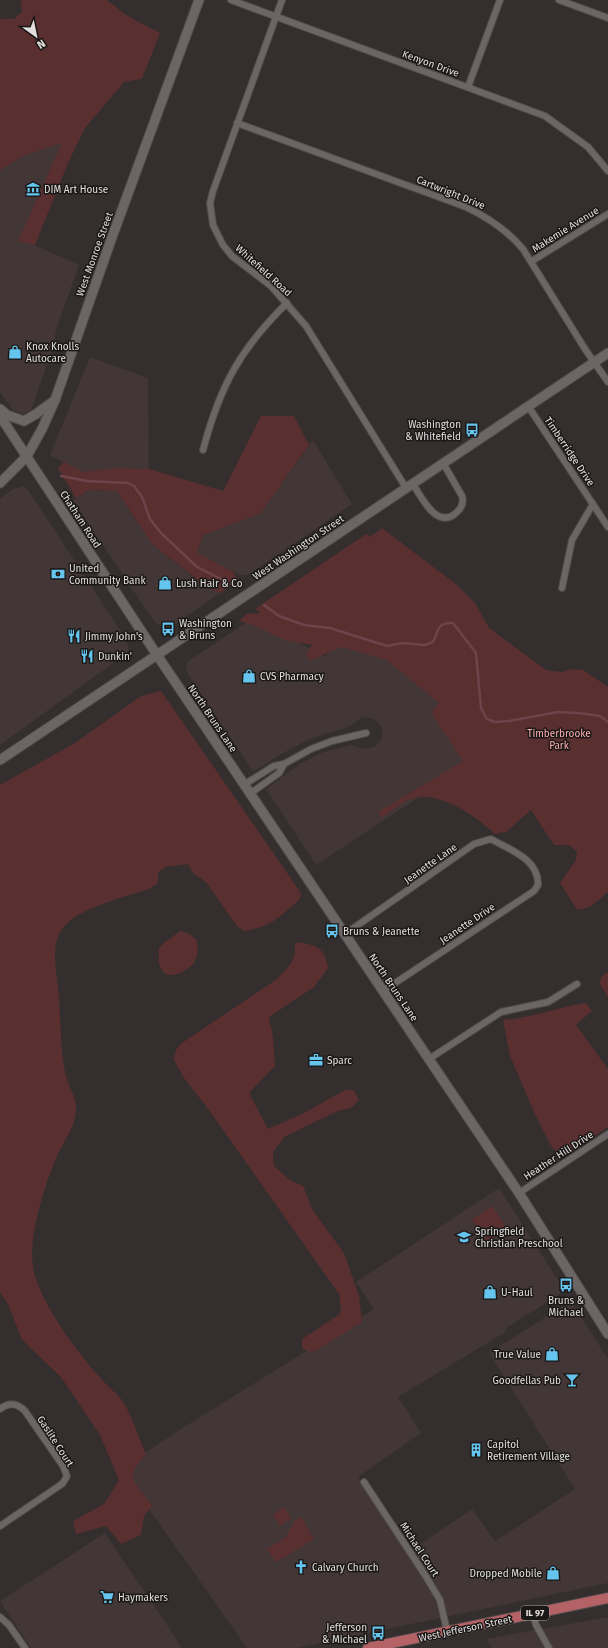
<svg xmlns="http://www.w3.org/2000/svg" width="608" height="1648" font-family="'Fira Sans',sans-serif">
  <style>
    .built { fill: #433636 }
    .green { fill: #5a2f30 }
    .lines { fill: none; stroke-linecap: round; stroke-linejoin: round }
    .stream { stroke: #6e444b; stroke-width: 2.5 }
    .street-casing { stroke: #504b4a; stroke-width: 8 }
    .secondary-casing { stroke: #504b4a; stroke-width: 11 }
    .primary-casing { stroke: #504b4a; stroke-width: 12 }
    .street { stroke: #6c6565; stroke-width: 6 }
    .secondary { stroke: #6c6565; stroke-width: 9 }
    .primary { stroke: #b56267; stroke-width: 10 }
    .labels { text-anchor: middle; stroke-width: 3; stroke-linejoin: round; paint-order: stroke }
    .shield { fill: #1a1717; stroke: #a7a3a3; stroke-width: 1 }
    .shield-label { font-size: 9px; font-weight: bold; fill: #e3dfdf }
    .street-label { font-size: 10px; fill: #e3dfdf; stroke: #1a1717 }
    .poi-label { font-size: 10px; fill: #e3dfdf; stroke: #1a1717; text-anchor: start }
    .park-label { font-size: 10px; fill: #fdadae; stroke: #1a1717 }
  </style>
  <rect width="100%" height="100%" fill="#342e2e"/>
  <g class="built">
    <polygon points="62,143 18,241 35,245 79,265 56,330 53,348 31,410 23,414 13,410 0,392 0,170 23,156"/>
    <polygon points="90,357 148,378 149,469 117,468 83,472 50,455"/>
    <polygon points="313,440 352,504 248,575 240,575 197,553 203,535 260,514"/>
    <polygon points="23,486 28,490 126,639 129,649 126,654 0,745 0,499 13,489"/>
    <polygon points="89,490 117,491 152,544 206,587 220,593 174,625 163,626 157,624 146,610 73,500"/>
    <polygon points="256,616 323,657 340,645 385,656 447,704 483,755 316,865 266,789 300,764 321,753 350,745 364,749 374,747 382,739 382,728 375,720 367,717 361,718 347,728 324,734 302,743 278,756 256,770 253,771 188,674 186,666 187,662"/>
    <polygon points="499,1188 565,1291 517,1321 508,1327 504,1333 398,1397 421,1433 358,1477 409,1552 472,1509 495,1541 575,1489 489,1353 571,1301 608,1359 608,1583 296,1648 247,1648 151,1512 132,1483 132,1470 142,1455 184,1427 374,1309 356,1282"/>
    <polygon points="105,1533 169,1628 182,1648 31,1648 0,1601"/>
    <polygon points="608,1617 608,1648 492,1648 486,1639"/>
  </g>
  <g class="green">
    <polygon points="21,0 107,0 126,15 160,33 142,79 124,82 85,128 68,163 35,245 18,241 62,143 23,156 0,170 0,19 14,19 22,12"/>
    <polygon points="261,416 294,416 309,445 260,514 203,535 197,553 232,571 239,580 220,593 207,587 152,544 117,491 89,490 76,498 58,468 64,462 83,472 117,468 149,469 223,491"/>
    <path d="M382 528 457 585 475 603 489 628 546 670 562 672 572 669 583 670 608 687V892L590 907 577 910 560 883 576 860 577 852 569 845H554L531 810 506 832 495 834C477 817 440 791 413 798 405 800 389 813 381 818L378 812 463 761 431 713 439 703 387 660 341 647 310 661 306 654 312 645 285 640 253 625 239 621 247 614 261 613 255 609 366 534 370 537Z"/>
    <path d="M161 691 301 893 300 899C280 917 271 927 244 931L237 926 206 882 193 873 188 864 166 867 158 872V883L149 889C125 897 72 909 60 932 50 951 58 979 59 999 61 1024 60 1047 65 1072 67 1085 77 1097 76 1110 76 1126 63 1142 57 1156 44 1187 25 1244 35 1276 45 1310 84 1362 109 1387 113 1391 118 1395 121 1399 129 1408 140 1441 146 1454L134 1469 133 1480 152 1506 144 1516 141 1535 121 1544 106 1526 76 1534 73 1521 104 1504 119 1480 100 1435 61 1377 22 1340 8 1304 0 1292V785L75 743 141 696Z"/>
    <path d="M180 931 188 933 196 939C198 946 199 954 195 961 189 971 165 984 160 966 158 960 159 953 159 947Z"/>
    <path d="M295 942C314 944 325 947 328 968L314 987 269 1017 273 1037 275 1066 249 1093 268 1129 304 1113 345 1090H354L359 1100 351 1108 338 1111 284 1137 273 1152 274 1166 290 1180 303 1186 313 1211 344 1253 359 1296 362 1322 312 1353 302 1348V1339L340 1314 341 1308 339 1294 209 1110 184 1078 174 1060 176 1050 182 1043 277 979C290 965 296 962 295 942Z"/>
    <polygon points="608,972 608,997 600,984 601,977"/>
    <path d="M586 1003 592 1011 576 1025 608 1069V1127L561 1158 550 1144 534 1112 510 1056 503 1020C532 1018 558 1007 586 1003Z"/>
    <polygon points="492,1206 507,1228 487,1242 472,1220"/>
    <polygon points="284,1507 291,1518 280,1526 273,1515"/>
    <polygon points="301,1517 314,1539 276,1562 267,1549 286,1537 295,1520"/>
  </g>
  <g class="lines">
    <g class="stream">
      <polyline points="61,476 87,481 128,483 134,486 142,497 150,519 161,533 197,567 233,585"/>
      <path d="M264 605 279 616 304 625 330 628 387 646 402 643 425 645 433 642C439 630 437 622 453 623L476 653 481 708 487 719 495 722 509 721 558 712 579 713 600 716 608 722"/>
    </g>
    <g class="street-casing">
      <g id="street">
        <polyline points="231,0 545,116 588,147 608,171"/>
        <polyline points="282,0 213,191 210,203 213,225 223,245 232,256 271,286 306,326 406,488"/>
        <polyline points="559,0 608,18"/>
        <polyline points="468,87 500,0"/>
        <path d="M237 123 466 207C489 218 507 230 523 249L585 349 608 382"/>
        <polyline points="532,261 608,214"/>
        <polyline points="528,406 608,527"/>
        <path d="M203 450C220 386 240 349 287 303"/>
        <path d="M413 484C421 497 437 530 456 513 462 508 464 503 462 496L443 463"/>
        <polyline points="562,588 572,540 593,504"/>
        <polyline points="245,784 274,766 284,764 311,749 332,741 366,733"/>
        <polyline points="251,793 279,773 284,764"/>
        <path d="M345 934 474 844 491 839C510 850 539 859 538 885L534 891 383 991"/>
        <polyline points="429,1059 501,1012 548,1002 577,984"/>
        <polyline points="519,1193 608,1134"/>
        <path d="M0 1409C9 1402 17 1403 25 1411L63 1466 67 1476 63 1483 59 1486 0 1526"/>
        <polyline points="364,1482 425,1575 440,1600 447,1631"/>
        <polyline points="533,1614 536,1625 549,1648"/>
        <polyline points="0,1617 9,1625 25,1648"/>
      </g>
    </g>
    <g class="secondary-casing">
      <g id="secondary">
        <polyline points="0,409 7,415 24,421 36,414 55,400"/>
        <polyline points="0,416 157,655 519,1193 608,1334"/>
        <polyline points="0,483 27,456 42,429 55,400 111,240 199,0"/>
        <polyline points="0,760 608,353"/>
      </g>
    </g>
    <g class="primary-casing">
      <polyline id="primary" points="368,1648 608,1598"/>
    </g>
    <use href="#street" class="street"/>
    <use href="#secondary" class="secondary"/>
    <use href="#primary" class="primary"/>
  </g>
  <defs>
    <g id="museum-bare" transform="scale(1.08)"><path d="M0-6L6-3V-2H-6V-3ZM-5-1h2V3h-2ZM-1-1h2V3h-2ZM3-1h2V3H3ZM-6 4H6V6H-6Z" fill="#65c5ee" stroke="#1a1717" stroke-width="2.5" paint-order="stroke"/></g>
    <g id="shop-bare" transform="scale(1.08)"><path d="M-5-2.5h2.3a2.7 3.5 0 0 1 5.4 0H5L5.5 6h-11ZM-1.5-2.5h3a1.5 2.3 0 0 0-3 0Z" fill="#65c5ee" stroke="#1a1717" stroke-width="2.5" paint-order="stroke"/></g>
    <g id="bus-bare" transform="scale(1.08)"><path d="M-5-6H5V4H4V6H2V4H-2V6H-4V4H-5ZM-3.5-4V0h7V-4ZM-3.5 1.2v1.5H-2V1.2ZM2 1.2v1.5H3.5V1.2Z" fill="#65c5ee" stroke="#1a1717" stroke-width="2.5" paint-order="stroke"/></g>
    <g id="bank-bare" transform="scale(1.08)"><path d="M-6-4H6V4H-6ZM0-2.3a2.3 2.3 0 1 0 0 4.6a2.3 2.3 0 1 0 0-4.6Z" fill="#65c5ee" stroke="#1a1717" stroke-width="2.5" paint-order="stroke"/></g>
    <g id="restaurant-bare" transform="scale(1.08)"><path d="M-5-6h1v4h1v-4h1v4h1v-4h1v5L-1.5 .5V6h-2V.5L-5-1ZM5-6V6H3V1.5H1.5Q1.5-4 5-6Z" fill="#65c5ee" stroke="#1a1717" stroke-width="2.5" paint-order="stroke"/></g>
    <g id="office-bare" transform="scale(1.08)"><path d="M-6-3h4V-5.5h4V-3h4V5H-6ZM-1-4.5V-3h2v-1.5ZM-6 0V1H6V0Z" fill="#65c5ee" stroke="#1a1717" stroke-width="2.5" paint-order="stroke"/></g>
    <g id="school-bare" transform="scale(1.08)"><path d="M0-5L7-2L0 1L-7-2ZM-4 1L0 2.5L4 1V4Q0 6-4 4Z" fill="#65c5ee" stroke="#1a1717" stroke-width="2.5" paint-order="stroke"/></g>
    <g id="bar-bare" transform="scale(1.08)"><path d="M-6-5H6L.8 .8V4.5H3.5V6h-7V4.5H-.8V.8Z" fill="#65c5ee" stroke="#1a1717" stroke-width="2.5" paint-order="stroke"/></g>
    <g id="building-bare" transform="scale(1.08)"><path d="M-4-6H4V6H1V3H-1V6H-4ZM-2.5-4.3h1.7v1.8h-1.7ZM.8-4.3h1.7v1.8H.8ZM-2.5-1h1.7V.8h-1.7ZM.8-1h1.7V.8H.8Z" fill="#65c5ee" stroke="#1a1717" stroke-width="2.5" paint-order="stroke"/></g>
    <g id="church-bare" transform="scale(1.08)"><path d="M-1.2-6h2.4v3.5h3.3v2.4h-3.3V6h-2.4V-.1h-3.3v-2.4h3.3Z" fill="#65c5ee" stroke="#1a1717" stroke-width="2.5" paint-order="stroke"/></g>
    <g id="supermarket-bare" transform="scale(1.08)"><path d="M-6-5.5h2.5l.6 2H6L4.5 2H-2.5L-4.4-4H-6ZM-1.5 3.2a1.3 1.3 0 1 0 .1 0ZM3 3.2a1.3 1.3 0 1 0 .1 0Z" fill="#65c5ee" stroke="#1a1717" stroke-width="2.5" paint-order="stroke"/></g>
  </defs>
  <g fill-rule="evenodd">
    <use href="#museum-bare" x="33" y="189"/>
    <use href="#shop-bare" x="15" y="352"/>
    <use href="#bus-bare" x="472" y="430"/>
    <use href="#bank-bare" x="58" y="574"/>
    <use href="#shop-bare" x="165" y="583"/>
    <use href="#bus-bare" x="168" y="629"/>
    <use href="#restaurant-bare" x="74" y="636"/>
    <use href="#restaurant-bare" x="87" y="656"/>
    <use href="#shop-bare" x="249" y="676"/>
    <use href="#bus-bare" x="332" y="931"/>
    <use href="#office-bare" x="316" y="1060"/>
    <use href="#school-bare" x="464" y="1237"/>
    <use href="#bus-bare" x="566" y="1285"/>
    <use href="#shop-bare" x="490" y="1292"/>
    <use href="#shop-bare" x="552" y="1354"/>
    <use href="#bar-bare" x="572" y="1380"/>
    <use href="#building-bare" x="476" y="1450"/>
    <use href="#church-bare" x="301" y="1567"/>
    <use href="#shop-bare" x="553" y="1573"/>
    <use href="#supermarket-bare" x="107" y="1597"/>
    <use href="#bus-bare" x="378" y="1633"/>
  </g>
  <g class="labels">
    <rect class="shield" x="521" y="1606" width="28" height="14" rx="3"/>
    <g class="shield-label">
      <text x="535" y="1616">IL 97</text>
    </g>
    <g class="street-label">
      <text transform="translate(431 63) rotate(20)" y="4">Kenyon Drive</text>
      <text transform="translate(451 192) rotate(22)" y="4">Cartwright Drive</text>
      <text transform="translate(565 229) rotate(-32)" y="4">Makemie Avenue</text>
      <text transform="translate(94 254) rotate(-70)" y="4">West Monroe Street</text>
      <text transform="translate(264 270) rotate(42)" y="4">Whitefield Road</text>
      <text transform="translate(570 451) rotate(56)" y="4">Timberridge Drive</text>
      <text transform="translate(81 519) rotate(57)" y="4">Chatham Road</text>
      <text transform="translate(298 547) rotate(-34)" y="4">West Washington Street</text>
      <text transform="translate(213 718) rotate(56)" y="4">North Bruns Lane</text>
      <text transform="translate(430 863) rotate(-35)" y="4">Jeanette Lane</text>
      <text transform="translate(467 923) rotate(-34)" y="4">Jeanette Drive</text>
      <text transform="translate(394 987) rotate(56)" y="4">North Bruns Lane</text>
      <text transform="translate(558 1155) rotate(-33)" y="4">Heather Hill Drive</text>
      <text transform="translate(56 1441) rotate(57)" y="4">Gaslite Court</text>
      <text transform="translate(420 1549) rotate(57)" y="4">Michael Court</text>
      <text transform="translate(465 1628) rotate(-12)" y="4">West Jefferson Street</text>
    </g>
    <g class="poi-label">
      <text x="44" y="193">DIM Art House</text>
      <text x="26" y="350">Knox Knolls<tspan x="26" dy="12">Autocare</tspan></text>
      <text x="461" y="428" text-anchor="end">Washington<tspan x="461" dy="12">&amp; Whitefield</tspan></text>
      <text x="69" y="572">United<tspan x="69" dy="12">Community Bank</tspan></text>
      <text x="176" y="587">Lush Hair &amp; Co</text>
      <text x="179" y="627">Washington<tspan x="179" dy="12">&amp; Bruns</tspan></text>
      <text x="85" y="640">Jimmy John's</text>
      <text x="98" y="660">Dunkin'</text>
      <text x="260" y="680">CVS Pharmacy</text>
      <text x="343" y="935">Bruns &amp; Jeanette</text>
      <text x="327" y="1064">Sparc</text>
      <text x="475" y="1235">Springfield<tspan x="475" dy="12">Christian Preschool</tspan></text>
      <text x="501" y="1296">U-Haul</text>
      <text x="566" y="1304" text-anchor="middle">Bruns &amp;<tspan x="566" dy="12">Michael</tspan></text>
      <text x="541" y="1358" text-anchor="end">True Value</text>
      <text x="561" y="1384" text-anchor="end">Goodfellas Pub</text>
      <text x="487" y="1448">Capitol<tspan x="487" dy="12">Retirement Village</tspan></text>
      <text x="312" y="1571">Calvary Church</text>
      <text x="542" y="1577" text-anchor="end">Dropped Mobile</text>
      <text x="118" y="1601">Haymakers</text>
      <text x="367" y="1631" text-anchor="end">Jefferson<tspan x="367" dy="12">&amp; Michael</tspan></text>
    </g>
    <g class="park-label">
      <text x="559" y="737">Timberbrooke<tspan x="559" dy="12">Park</tspan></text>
    </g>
  </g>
  <g transform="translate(36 36) rotate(147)" stroke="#1a1717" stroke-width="3" paint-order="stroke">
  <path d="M0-3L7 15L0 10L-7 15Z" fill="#e3dfdf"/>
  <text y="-6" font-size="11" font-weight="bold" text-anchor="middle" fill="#e3dfdf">N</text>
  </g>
</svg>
